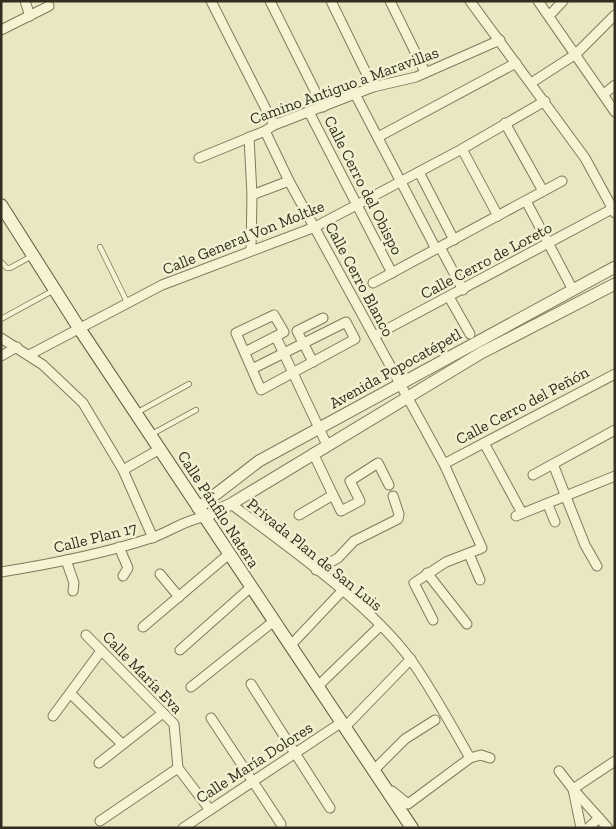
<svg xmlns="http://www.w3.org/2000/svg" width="616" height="829" font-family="'Zilla Slab',serif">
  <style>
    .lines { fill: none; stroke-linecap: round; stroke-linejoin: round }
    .service-casing { stroke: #81795b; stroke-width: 6 }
    .minor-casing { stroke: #81795b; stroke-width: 11 }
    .tertiary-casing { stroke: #81795b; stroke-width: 13 }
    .secondary-casing { stroke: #635a3e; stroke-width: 14 }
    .service { stroke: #f5f3d4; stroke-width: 4.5 }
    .minor { stroke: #f5f3d4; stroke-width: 9 }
    .tertiary { stroke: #f5f3d4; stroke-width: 11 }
    .secondary { stroke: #f5f3d4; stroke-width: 12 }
    .labels { text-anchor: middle; stroke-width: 5; stroke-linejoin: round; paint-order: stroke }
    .street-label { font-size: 16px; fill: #322d1e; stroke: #f1f0d1 }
  </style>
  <rect width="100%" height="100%" fill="#e9e7c2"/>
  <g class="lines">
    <g class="service-casing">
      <g id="service">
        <polyline points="100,247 127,302"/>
        <polyline points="1,262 7,268 10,268 32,256"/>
        <polyline points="1,319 54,290"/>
        <polyline points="138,412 189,384"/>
        <polyline points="152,434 196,410"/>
      </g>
    </g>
    <g class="minor-casing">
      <g id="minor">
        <polyline points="25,1 30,16"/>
        <polyline points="211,1 274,125"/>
        <polyline points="270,1 323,107"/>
        <polyline points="331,1 373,87"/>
        <polyline points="390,1 425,72"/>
        <polyline points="470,1 585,158 615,213"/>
        <polyline points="538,1 615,112"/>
        <polyline points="549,16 563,1"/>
        <polyline points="1,30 49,6"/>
        <polyline points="531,83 576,54 615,15"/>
        <polyline points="355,94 436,249"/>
        <polyline points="604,94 615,85"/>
        <polyline points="309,112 392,273"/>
        <polyline points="505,123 543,191"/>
        <polyline points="265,131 289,181 444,464 482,548 446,562 414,583 433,620"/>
        <polyline points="249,137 252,195 251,250"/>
        <polyline points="378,137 516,63"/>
        <polyline points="462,149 498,216"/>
        <polyline points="199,158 265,131 274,125 373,87 416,77 500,40"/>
        <polyline points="419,172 454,240"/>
        <polyline points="252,195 289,181"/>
        <polyline points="526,201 573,290"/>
        <polyline points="440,247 463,290"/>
        <polyline points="373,283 562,181"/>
        <polyline points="449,297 470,334"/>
        <polyline points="374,336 612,209"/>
        <polyline points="276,337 327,445"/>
        <polyline points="1,338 43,365 83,403 123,470 153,538"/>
        <polyline points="245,352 284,332 274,315 236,333 261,390 355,339 346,322 252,369"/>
        <polyline points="29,355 162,285 315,227 462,149 545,101"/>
        <polyline points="1,356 17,347"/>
        <polyline points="313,362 297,331 323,318"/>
        <polyline points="484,443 522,513"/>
        <polyline points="313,453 333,495"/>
        <polyline points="444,464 615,374"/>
        <polyline points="553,464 585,545 597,566"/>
        <polyline points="123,470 160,449"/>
        <polyline points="533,475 615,430"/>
        <path d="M231 504C288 547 369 603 411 660 433 691 451 725 470 758"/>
        <polyline points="548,505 555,522"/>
        <polyline points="299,515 333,495 341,511 360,501 350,481 378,463 389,485"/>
        <polyline points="516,516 615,476"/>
        <polyline points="119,547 128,568 123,576"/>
        <polyline points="469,554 480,580"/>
        <polyline points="66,560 74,583 73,591"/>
        <polyline points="316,570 338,558 354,541 398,519 399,514 393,496"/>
        <path d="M1 572C51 564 103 554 151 538 170 532 184 520 204 517"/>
        <polyline points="427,573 467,624"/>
        <polyline points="160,574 179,597"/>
        <polyline points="143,627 229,554"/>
        <polyline points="86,635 174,724 178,768 210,810"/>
        <polyline points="290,646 342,591"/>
        <polyline points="180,650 251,587"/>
        <polyline points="251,684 330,808"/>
        <polyline points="318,686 380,626"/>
        <polyline points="191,687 274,621"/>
        <polyline points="71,694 122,744"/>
        <polyline points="53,716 101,651"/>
        <polyline points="211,718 281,824"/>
        <polyline points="345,727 411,659"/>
        <polyline points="99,763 163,713"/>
        <polyline points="374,770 405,739 435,720"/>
        <polyline points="559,771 573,789 608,828"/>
        <polyline points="392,791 408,804 470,758 481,755 490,758"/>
        <polyline points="100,821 178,768"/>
        <polyline points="183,828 342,722"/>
        <polyline points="581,828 573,789 615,761"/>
        <polyline points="588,828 599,818"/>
      </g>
    </g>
    <g class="tertiary-casing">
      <g id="tertiary">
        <polyline points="198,508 259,461 615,267"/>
        <polyline points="204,517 231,504 481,353 615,284"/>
      </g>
    </g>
    <g class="secondary-casing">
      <polyline id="secondary" points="1,205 79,328 412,828"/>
    </g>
    <use href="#service" class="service"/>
    <use href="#minor" class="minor"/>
    <use href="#tertiary" class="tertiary"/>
    <use href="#secondary" class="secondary"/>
  </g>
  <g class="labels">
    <g class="street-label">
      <text transform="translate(344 85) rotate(-20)" y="6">Camino Antiguo a Maravillas</text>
      <text transform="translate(364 185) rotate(63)" y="6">Calle Cerro del Obispo</text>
      <text transform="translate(243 237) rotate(-22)" y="6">Calle General Von Moltke</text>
      <text transform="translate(486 260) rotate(-28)" y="6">Calle Cerro de Loreto</text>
      <text transform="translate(360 279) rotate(62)" y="6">Calle Cerro Blanco</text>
      <text transform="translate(395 368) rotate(-29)" y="6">Avenida Popocatépetl</text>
      <text transform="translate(522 405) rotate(-28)" y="6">Calle Cerro del Peñón</text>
      <text transform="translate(219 509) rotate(57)" y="6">Calle Pánfilo Natera</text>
      <text transform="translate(95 537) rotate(-14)" y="6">Calle Plan 17</text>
      <text transform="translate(315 554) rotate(39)" y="6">Privada Plan de San Luis</text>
      <text transform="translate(143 672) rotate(46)" y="6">Calle María Eva</text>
      <text transform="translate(254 762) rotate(-33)" y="6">Calle María Dolores</text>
    </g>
  </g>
  <rect width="616" height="829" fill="none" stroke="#322d1e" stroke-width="5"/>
</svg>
